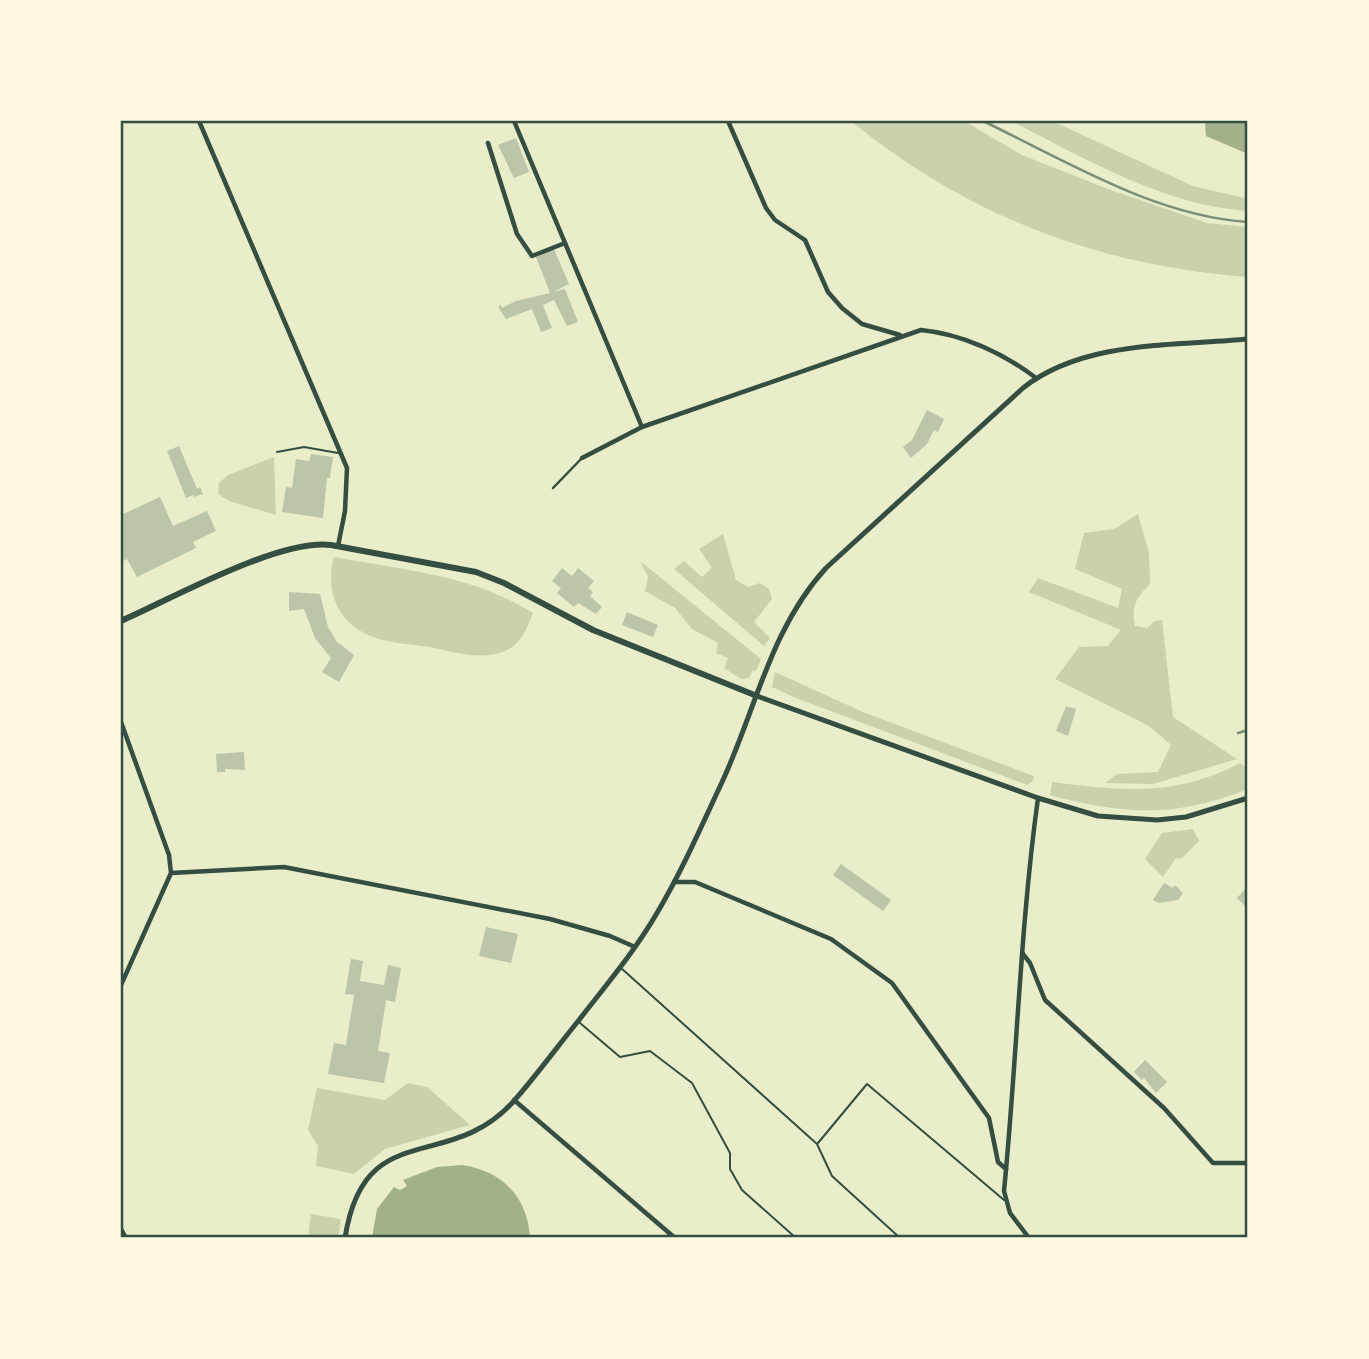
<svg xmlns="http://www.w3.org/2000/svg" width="1369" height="1359" font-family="Lato,sans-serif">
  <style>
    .green { fill: #cad2ad }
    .water { fill: #a3b18a }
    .building { fill: #bcc5a7 }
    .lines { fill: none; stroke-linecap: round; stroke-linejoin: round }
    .service { stroke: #344e41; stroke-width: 2 }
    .pedestrian { stroke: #344e41; stroke-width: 2.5 }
    .minor { stroke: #344e41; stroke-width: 4.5 }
    .tertiary { stroke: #344e41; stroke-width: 5 }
    .secondary { stroke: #344e41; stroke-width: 6 }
    .rail { stroke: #7c8e77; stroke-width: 2.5 }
    .neatline { fill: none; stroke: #344e41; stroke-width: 2.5 }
  </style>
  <rect width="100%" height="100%" fill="#e9edc9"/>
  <g class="green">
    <path d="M851 121H964L1022 155 1108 189 1207 223 1248 227V277C1099 266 967 216 851 121Z"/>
    <path d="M1011 121H1052L1193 186 1248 199V211C1165 206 1084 158 1011 121Z"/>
    <polygon points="274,457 276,515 229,501 218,494 219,483 228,475"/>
    <path d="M1138 514 1149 553 1150 584C1136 598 1131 606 1135 626L1147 628 1155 621 1162 620 1173 717 1237 759 1153 784 1105 783 1117 774 1158 772 1171 745 1149 726 1055 679 1079 647 1108 646 1121 630 1029 592 1038 578 1118 608 1122 589 1075 569 1084 533 1114 529Z"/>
    <polygon points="723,534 736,580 748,587 760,583 769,589 772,599 754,622 770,638 764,646 674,569 684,561 702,577 712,568 699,549"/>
    <path d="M334 557C404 570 473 575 533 613 527 629 521 644 505 651 482 661 453 652 430 647 410 644 384 643 366 634 336 620 325 587 334 557Z"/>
    <polygon points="640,561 761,659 756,671 753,670 749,678 741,679 724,668 728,658 716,653 718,643 692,629 675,608 645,591 648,577"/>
    <polygon points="775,672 863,712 1034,776 1033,781 1027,785 796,698 772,687"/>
    <path d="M1240 763 1248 769V789C1175 818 1125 815 1050 795L1052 782C1123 791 1175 797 1240 763Z"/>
    <polygon points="1193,829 1199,841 1181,859 1176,858 1163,877 1145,859 1162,833"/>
    <polygon points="408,1083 427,1087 470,1125 385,1149 354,1174 316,1166 318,1146 308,1130 317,1088 385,1100"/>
    <polygon points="311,1214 341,1219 338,1238 308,1238"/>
  </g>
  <g class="water">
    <polygon points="1205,121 1248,121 1248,154 1206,136"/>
    <path d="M462 1165C503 1171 528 1198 530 1238H372L377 1209 394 1187 400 1190 407 1186 403 1180 437 1167Z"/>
  </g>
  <g class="building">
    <polygon points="516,138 529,172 514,178 498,145"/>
    <polygon points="554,249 569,284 553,292 565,289 578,322 567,326 554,300 543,305 552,328 541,332 532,309 506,319 498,307 501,305 502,308 516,301 550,293 536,257"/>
    <polygon points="927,410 944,419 938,432 934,430 927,444 911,458 903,447 912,440"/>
    <polygon points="179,446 197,489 200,487 203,494 194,497 193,495 186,498 167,451"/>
    <polygon points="311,454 333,457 330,478 327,478 323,518 282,512 286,487 292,488 296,459 309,461"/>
    <polygon points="160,497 173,526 207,511 216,531 193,542 196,548 137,577 127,559 121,562 121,515"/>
    <polygon points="562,568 572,576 578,568 594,581 588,588 593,592 590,596 602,607 596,614 578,603 574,607 557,593 561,588 552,581"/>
    <polygon points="289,592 320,594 328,627 337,642 354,655 339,682 322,672 331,658 315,638 304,609 289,611"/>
    <polygon points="627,612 658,625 653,637 622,625"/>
    <polygon points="1066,706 1076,709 1068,736 1056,731"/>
    <polygon points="244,752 245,770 225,769 225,772 217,772 216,754"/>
    <polygon points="841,864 891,900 883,911 833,875"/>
    <polygon points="1164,883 1173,888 1175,885 1183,893 1178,900 1159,903 1153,900"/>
    <polygon points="1248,886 1248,909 1237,898"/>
    <polygon points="486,927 518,934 511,963 479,956"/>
    <polygon points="351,959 363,961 360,981 384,985 388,965 401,968 395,1002 386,1000 378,1051 390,1053 384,1083 328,1074 334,1043 346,1045 354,995 345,994"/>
    <polygon points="1145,1060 1167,1082 1156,1093 1144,1078 1142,1080 1134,1072"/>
  </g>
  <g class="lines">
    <g class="service">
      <polyline points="277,452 304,447 338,453"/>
      <polyline points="621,968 817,1144 832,1176 900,1238"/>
      <polyline points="580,1023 620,1057 650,1051 692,1083 730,1153 730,1169 742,1190 796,1238"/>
      <polyline points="818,1143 867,1084 1004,1200"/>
    </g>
    <polyline class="pedestrian" points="553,488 582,458"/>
    <g class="minor">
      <polyline points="199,121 347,468 345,511 338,546"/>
      <polyline points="514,121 642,427"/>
      <polyline points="728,121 766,208 775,220 805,240 828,292 842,308 862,324 900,335"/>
      <polyline points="488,143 517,234 532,256 565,243"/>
      <path d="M582 458 642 427 921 330C962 334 1003 353 1036 378"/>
      <polyline points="121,722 169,855 171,873 121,985"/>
      <polyline points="171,873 284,867 550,919 610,936 635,947"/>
      <polyline points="674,882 695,882 831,939 892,983 989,1118 998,1162 1006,1169"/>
      <polyline points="1023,954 1030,963 1045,1000 1164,1108 1213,1163 1248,1163"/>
      <polyline points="514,1100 675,1238"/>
      <polyline points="121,1229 126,1238"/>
      <path d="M1029 1238 1010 1213 1004 1191C1017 1060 1020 928 1038 798"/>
    </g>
    <g class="tertiary">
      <polyline points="757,696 1038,798 1098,816 1157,820 1186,817 1248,798"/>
      <path d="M345 1238C364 1116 448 1174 513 1102 536 1076 557 1047 579 1020 606 985 635 951 657 913 682 871 702 825 723 780 756 708 771 628 826 568L1023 388C1084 340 1175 346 1248 339"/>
    </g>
    <path class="secondary" d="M121 621C173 598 278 539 331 545L476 572 504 583 593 630 757 696"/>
    <g class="rail">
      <path d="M983 121C1066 161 1155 216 1248 222"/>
      <polyline points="1238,733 1248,730"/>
    </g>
  </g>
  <rect width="1369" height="1359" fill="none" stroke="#fefae0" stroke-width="245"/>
  <rect x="122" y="122" width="1124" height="1114" class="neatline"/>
</svg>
